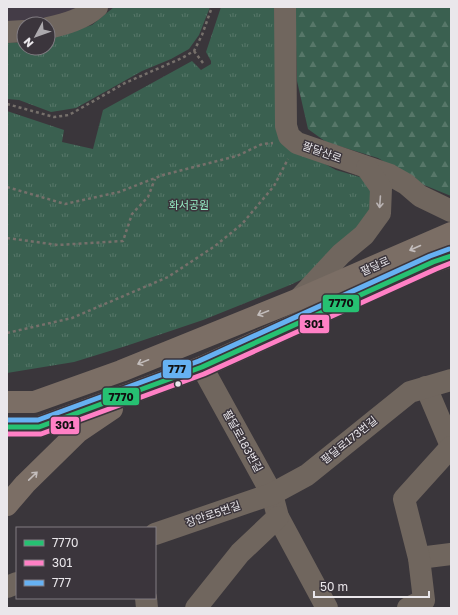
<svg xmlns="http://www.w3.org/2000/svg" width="458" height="615" font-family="'Golos Text','Noto Sans KR',sans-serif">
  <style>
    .built { fill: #443c47 }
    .forest { fill: url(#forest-firs) }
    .park { fill: url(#park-tufts) }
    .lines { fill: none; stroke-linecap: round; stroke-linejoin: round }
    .path { stroke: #76706b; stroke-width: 2.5; stroke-dasharray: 3 3; stroke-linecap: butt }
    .minor { stroke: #70665e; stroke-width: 22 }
    .major { stroke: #7b6e65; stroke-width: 22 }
    .bus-1-casing { stroke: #3b353c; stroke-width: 8 }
    .bus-2-casing { stroke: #3b353c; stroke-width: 8 }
    .bus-3-casing { stroke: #3b353c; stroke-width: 8 }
    .bus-1 { stroke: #26c172; stroke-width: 5 }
    .bus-2 { stroke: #ff80c5; stroke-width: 5 }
    .bus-3 { stroke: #66b1f2; stroke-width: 5 }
    .oneway { stroke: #b9b3b3 }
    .oneway2 { stroke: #c3bdbc }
    .bus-dot { fill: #eae7eb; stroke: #3b353c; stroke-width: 1.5 }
    .labels { text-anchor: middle; stroke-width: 3; stroke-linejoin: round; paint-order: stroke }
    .street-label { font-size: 11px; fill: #eae7eb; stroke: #3b353c }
    .park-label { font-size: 11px; fill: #97eec6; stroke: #3b353c }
    .line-badge { stroke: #3b353c; stroke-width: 1.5 }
    .pale-badge-label { font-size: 11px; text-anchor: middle; font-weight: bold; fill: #111 }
  </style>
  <defs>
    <pattern id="forest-firs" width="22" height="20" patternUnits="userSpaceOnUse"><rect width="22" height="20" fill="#3a6050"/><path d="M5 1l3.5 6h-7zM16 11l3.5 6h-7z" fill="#577769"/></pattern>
    <pattern id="park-tufts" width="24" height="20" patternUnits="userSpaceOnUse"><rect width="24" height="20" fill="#3a6050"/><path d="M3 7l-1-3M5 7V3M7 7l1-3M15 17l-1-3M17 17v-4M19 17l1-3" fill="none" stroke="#577769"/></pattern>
  </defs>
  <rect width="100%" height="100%" fill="#3a363b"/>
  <polygon class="built" points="7,7 106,7 48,24 24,24 7,38"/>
  <polygon class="forest" points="295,7 451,7 451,196 424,185 378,158 326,142 308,129 297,81"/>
  <g class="park">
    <polygon points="114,7 210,7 199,35 189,49 171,59 142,71 76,108 51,112 19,100 7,99 7,42 24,43 24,48 48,48 48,39 92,25"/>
    <polygon points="221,7 274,7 281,140 336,170 360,177 379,189 384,203 318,272 290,285 203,320 126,346 74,362 7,373 7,111 64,130 62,142 93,149 103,110 192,61 201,70 211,64 211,61 206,52"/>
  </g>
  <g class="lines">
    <g class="path">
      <polyline points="194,51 203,63"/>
      <polyline points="7,104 54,117 69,115 125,83 182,58 194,51 202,35 212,7"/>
      <polyline points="7,187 65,204 119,192 163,175 237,156 262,144 273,143"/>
      <polyline points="7,238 58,245 123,241 132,214 148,197 155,179"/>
      <polyline points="7,333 72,318 168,277 215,246 242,224 274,186 288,159"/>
    </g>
    <g class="minor">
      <polyline points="285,7 286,126 289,136 297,143 390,175 406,184 420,196 451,211"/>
      <path d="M48 28C65 24 84 19 97 7"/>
      <polyline points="7,32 24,31"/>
      <polyline points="299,299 341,254 364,235 380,213 381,188 367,168"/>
      <polyline points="202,367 272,494 278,517 327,608"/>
      <polyline points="426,387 451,446"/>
      <polyline points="155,534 272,494 307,475 410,392 451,380"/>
      <polyline points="419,558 451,554"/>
      <polyline points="7,587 17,583"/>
      <polyline points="146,598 147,608"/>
      <polyline points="196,608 240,553 278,517"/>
      <polyline points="408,608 424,600 419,558 404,499 451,447"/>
    </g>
    <g class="major">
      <polyline points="7,402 34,402 121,371 299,299 451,233"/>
      <polyline points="7,427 39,427 202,367 433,262 451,256"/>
      <polyline points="7,505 25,484 78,432 112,409"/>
    </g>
    <g class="bus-1-casing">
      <polyline id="bus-1" points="7,427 39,427 202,367 433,262 451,256"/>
    </g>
    <g class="bus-2-casing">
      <polyline id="bus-2" points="7,434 41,434 204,374 436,269 451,263"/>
    </g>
    <g class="bus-3-casing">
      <polyline id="bus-3" points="7,420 38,420 199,361 430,256 449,249"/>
    </g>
    <use href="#bus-1" class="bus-1"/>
    <use href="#bus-2" class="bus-2"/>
    <use href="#bus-3" class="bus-3"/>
  </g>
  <defs><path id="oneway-shaft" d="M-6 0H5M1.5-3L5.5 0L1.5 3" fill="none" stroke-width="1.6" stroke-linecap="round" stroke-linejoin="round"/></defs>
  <use class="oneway" href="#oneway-shaft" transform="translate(380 202) rotate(94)"/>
  <g class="oneway2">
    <use href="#oneway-shaft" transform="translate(415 248) rotate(156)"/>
    <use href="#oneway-shaft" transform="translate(263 313) rotate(158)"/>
    <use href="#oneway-shaft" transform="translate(143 362) rotate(158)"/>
    <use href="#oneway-shaft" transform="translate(33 476) rotate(-44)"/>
  </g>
  <circle class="bus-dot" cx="178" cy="384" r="3.5"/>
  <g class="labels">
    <g class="street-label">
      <text transform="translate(322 152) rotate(20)" y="4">팔달산로</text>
      <text transform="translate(375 266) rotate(-24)" y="4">팔달로</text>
      <text transform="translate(349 440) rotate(-39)" y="4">팔달로173번길</text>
      <text transform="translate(243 441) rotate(61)" y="4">팔달로183번길</text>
      <text transform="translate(213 514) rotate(-19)" y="4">장안로5번길</text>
    </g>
    <g class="park-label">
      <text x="189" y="209">화서공원</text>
    </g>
  </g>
  <g class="line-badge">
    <rect x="322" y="294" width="38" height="19" rx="4" fill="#26c172"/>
    <rect x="299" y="314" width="31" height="20" rx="4" fill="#ff80c5"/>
    <rect x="162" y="359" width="30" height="20" rx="4" fill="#66b1f2"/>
    <rect x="102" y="387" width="38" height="19" rx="4" fill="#26c172"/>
    <rect x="50" y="416" width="30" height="19" rx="4" fill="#ff80c5"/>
  </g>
  <g class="pale-badge-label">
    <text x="341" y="307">7770</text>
    <text x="314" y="328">301</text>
    <text x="177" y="373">777</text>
    <text x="121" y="401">7770</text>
    <text x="65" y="429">301</text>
  </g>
  <rect width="458" height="615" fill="none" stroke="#eae7eb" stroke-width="16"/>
  <rect x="16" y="527" width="140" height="72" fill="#3b353c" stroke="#817c82"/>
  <rect x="24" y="540" width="20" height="6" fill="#26c172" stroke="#817c82"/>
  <text x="52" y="547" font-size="12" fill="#eae7eb">7770</text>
  <rect x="24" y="560" width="20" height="6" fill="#ff80c5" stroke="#817c82"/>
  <text x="52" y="567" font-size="12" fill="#eae7eb">301</text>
  <rect x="24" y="580" width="20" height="6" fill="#66b1f2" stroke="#817c82"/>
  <text x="52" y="587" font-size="12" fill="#eae7eb">777</text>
  <g transform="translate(36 36) rotate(229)"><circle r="19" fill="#3b353c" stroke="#817c82"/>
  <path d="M0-3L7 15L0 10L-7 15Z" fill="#aca9ad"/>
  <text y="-6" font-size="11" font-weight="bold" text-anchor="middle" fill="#eae7eb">N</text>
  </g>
  <path d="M314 591v6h115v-6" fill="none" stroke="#eae7eb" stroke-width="2"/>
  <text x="320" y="591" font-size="12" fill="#eae7eb" stroke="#3b353c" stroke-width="3" paint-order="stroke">50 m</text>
</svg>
